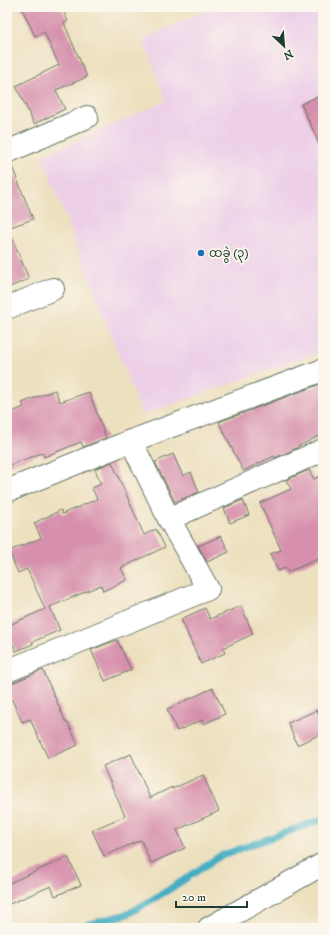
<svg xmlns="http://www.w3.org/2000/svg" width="330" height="935" font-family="'IM FELL DW Pica','Noto Sans Myanmar',serif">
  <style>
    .built { fill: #edd0e8 }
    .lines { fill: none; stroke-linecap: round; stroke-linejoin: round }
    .stream { stroke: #44aec3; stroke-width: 7 }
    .building { fill: #d68fac }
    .minor-casing { stroke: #677665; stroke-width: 24 }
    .minor { stroke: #fff; stroke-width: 22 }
    .poi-dot { fill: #1f6fb2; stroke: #fbf7ec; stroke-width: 1.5 }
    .labels { text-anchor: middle; stroke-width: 3.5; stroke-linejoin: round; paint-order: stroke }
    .poi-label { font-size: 12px; fill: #1f3d34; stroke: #fbf7ec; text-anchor: start }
  </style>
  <rect width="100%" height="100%" fill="#fbf7ec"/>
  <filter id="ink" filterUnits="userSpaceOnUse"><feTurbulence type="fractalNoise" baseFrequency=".025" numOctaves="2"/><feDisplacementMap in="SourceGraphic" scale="8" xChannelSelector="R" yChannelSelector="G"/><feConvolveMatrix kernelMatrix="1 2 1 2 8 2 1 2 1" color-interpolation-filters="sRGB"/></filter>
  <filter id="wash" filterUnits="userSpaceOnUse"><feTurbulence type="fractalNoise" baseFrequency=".012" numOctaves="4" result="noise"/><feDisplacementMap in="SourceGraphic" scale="16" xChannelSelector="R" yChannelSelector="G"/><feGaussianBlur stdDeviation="0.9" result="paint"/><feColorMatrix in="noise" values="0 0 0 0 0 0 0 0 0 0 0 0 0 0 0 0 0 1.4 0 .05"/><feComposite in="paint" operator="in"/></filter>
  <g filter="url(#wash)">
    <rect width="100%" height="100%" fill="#ede0bf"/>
    <polygon class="built" points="215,7 323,7 323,351 142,415 42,156 166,101 143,39"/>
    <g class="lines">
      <polyline class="stream" points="80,928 89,924 128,914 170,889 220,856 323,819"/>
    </g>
    <g id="blocks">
      <g class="building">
        <polygon points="21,7 61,7 68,21 64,23 87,77 56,90 65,109 34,124 16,86 59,65 44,32 35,36"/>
        <polygon points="323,94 323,152 301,104"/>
        <polygon points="7,164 11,164 33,219 8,228 29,279 7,288"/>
        <polygon points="323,383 323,434 297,447 297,448 275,458 274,456 243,471 219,422"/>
        <polygon points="55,390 60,402 89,392 106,438 83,447 81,442 44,457 42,453 7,466 7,414 24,407 22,403"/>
        <polygon points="173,454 183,476 191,472 199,492 175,502 155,462"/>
        <polygon points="112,462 144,535 156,529 165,547 121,568 127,580 103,591 101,585 50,607 60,630 32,642 33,644 16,651 7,631 7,626 45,609 27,569 18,573 9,551 41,538 34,523 61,510 62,514 97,499 92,488 101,484 95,469"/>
        <polygon points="309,470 314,479 323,475 323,557 288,572 285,568 278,571 270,554 281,550 260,503 291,489 286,480"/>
        <polygon points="243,500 249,515 230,523 224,508"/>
        <polygon points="221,536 229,552 207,562 198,546"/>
        <polygon points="241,606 253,634 223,648 225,653 201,664 181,619 205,608 210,619"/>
        <polygon points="117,640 131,670 105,681 91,650"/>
        <polygon points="43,670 66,723 68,723 78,745 48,758 30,719 22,722 7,689 7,683 12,683"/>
        <polygon points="213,688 225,714 204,724 202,720 177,731 167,709"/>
        <polygon points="317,710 323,724 323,733 297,745 288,723"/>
        <polygon points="131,754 150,798 172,787 172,789 203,775 219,811 177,830 185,848 151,863 141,840 104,856 92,830 125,816 103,766"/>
        <polygon points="68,857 81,885 55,896 51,886 7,905 7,884"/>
      </g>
    </g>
  </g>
  <g filter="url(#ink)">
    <use href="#blocks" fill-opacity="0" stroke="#677665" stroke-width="1"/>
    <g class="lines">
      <g class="minor-casing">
        <g id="minor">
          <polyline points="7,152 87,117"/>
          <polyline points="7,308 53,289"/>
          <polyline points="7,491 131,441"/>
          <polyline points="169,519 323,450"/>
          <polyline points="7,671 208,589 169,519 131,441 323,370"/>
          <polyline points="209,928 323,864"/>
        </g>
      </g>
      <use href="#minor" class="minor"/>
    </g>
  </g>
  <circle class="poi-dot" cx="201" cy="253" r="4"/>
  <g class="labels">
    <g class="poi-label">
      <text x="209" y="257">ထခွဲ (၃)</text>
    </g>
  </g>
  <rect width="330" height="935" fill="none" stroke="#fbf7ec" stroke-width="24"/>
  <g transform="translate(284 46) rotate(154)" stroke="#fbf7ec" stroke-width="3" paint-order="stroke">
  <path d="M0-3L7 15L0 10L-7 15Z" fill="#1f3d34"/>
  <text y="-6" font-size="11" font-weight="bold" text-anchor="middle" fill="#1f3d34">N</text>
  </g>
  <path d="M176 901v6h71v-6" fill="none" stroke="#1f3d34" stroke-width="2"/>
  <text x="182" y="901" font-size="12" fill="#1f3d34" stroke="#fbf7ec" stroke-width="3" paint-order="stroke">20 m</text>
</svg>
